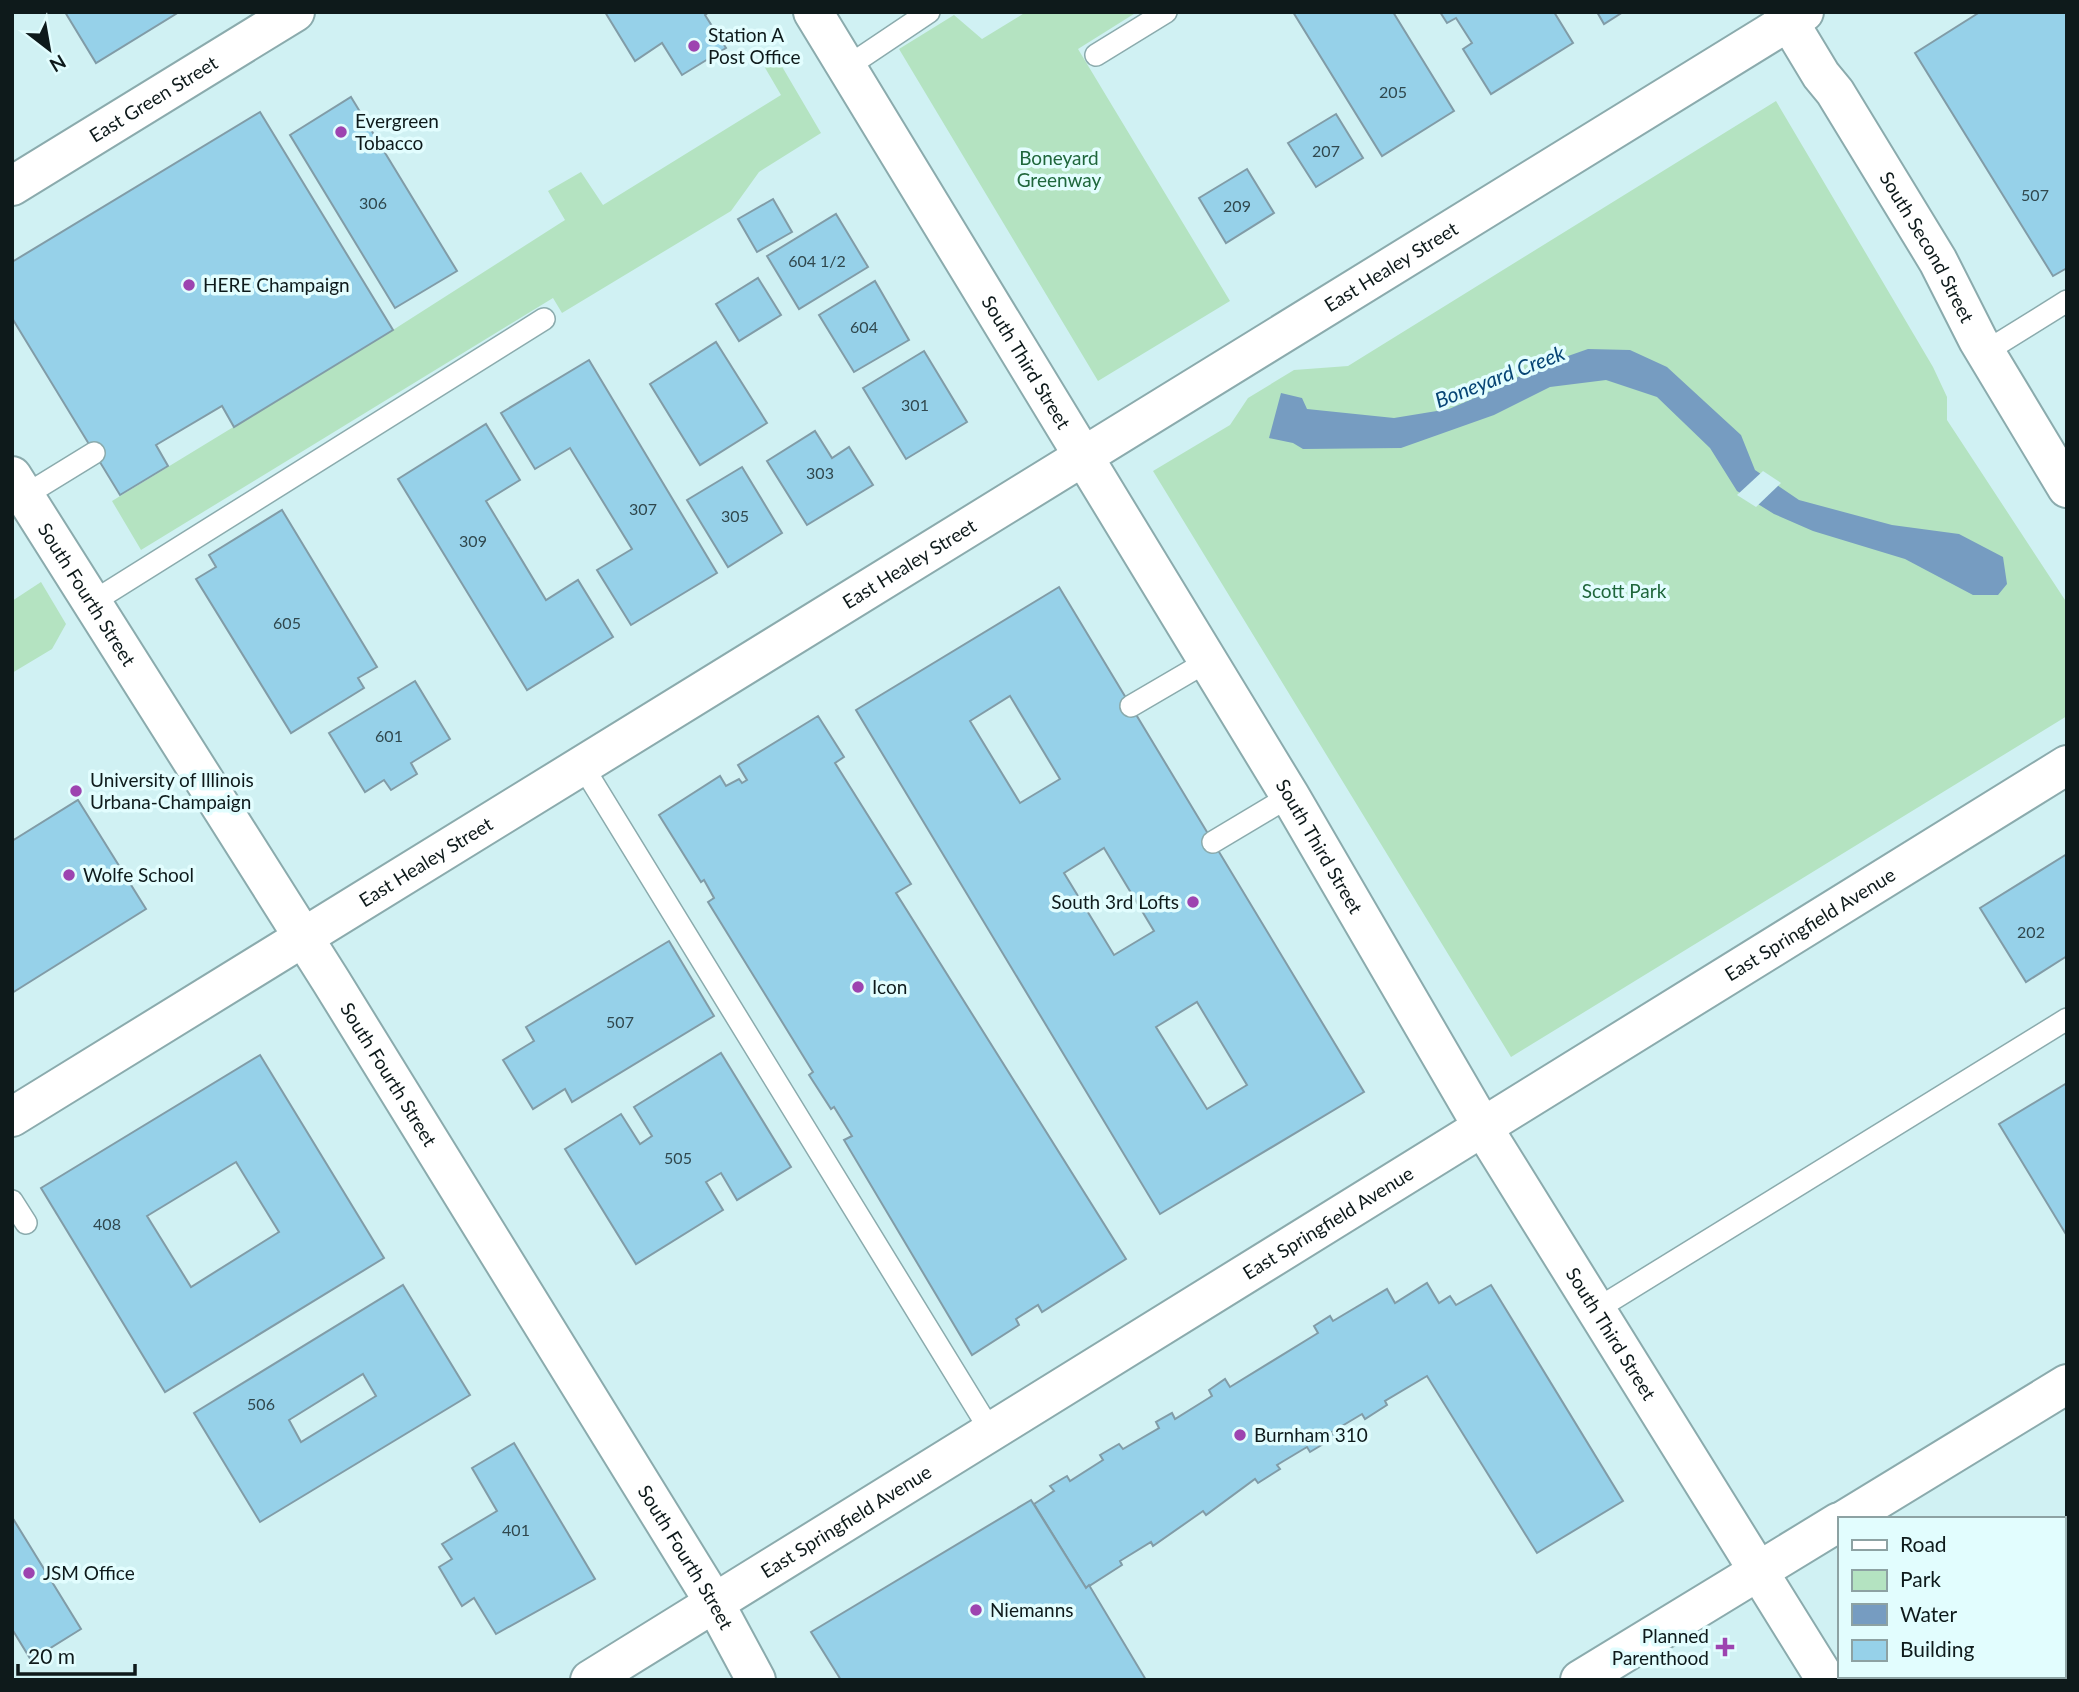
<svg xmlns="http://www.w3.org/2000/svg" width="2079" height="1692" font-family="Lato,sans-serif">
  <style>
    .green { fill: #b4e3c1 }
    .water { fill: #769cc1 }
    .pier { fill: #d0f1f3 }
    .building { fill: #96d1e9; stroke: #819ca7; stroke-width: 2; fill-rule: evenodd }
    .lines { fill: none; stroke-linecap: round; stroke-linejoin: round }
    .service-casing { stroke: #8babad; stroke-width: 24 }
    .minor-casing { stroke: #8babad; stroke-width: 42 }
    .tertiary-casing { stroke: #8babad; stroke-width: 42 }
    .secondary-casing { stroke: #8babad; stroke-width: 42 }
    .service { stroke: #fff; stroke-width: 21 }
    .minor { stroke: #fff; stroke-width: 38 }
    .tertiary { stroke: #fff; stroke-width: 38 }
    .secondary { stroke: #fff; stroke-width: 38 }
    .poi-dot { fill: #9d44b0; stroke: #e2fdfe; stroke-width: 2.5 }
    .labels { text-anchor: middle; stroke-width: 7; stroke-linejoin: round; paint-order: stroke }
    .number-label { font-size: 16px; fill: #30484e }
    .poi-label { font-size: 19px; fill: #0e1a1b; stroke: #e2fdfe; text-anchor: start }
    .street-label { font-size: 19px; fill: #0e1a1b; stroke: #e2fdfe }
    .park-label { font-size: 19px; fill: #1f673c; stroke: #e2fdfe }
    .water-label { font-size: 21px; font-style: italic; fill: #064474; stroke: #e2fdfe }
  </style>
  <rect width="100%" height="100%" fill="#d0f1f3"/>
  <g class="green">
    <polygon points="1026,12 1137,12 1078,49 1230,301 1098,381 899,49 954,15 982,39"/>
    <polygon points="777,58 821,133 759,172 731,211 562,313 553,298 141,550 112,501 393,330 565,220 548,191 581,172 603,205 781,95 764,66"/>
    <polygon points="1776,101 1933,367 1947,397 1947,420 2067,603 2067,716 1511,1057 1153,471 1230,425 1248,398 1294,370 1348,366"/>
    <polygon points="41,582 66,624 52,649 12,673 12,601"/>
  </g>
  <polygon class="water" points="1588,349 1630,350 1667,367 1741,435 1755,470 1799,500 1892,525 1959,534 2003,557 2007,584 1998,595 1973,595 1905,559 1813,531 1774,514 1737,491 1710,448 1657,397 1606,380 1550,387 1494,415 1401,448 1303,449 1293,443 1269,438 1281,393 1302,398 1307,409 1394,418 1449,409 1505,385 1531,369"/>
  <polygon class="pier" points="1763,471 1781,483 1756,507 1737,495"/>
  <g class="building">
    <polygon points="65,12 179,12 96,63"/>
    <polygon points="605,12 709,12 705,15 726,48 682,75 662,43 635,61"/>
    <polygon points="1293,12 1393,12 1454,111 1382,156"/>
    <polygon points="1440,12 1554,12 1573,43 1491,94 1463,49 1472,43 1456,18 1447,23"/>
    <polygon points="1597,12 1623,12 1604,24"/>
    <polygon points="1980,12 2067,12 2067,268 2053,276 1915,53"/>
    <polygon points="351,97 457,271 395,308 290,135"/>
    <polygon points="260,112 393,330 234,427 222,406 156,445 168,466 120,495 12,318 12,262"/>
    <polygon points="1336,114 1363,158 1316,187 1288,143"/>
    <polygon points="1247,169 1274,213 1226,243 1199,198"/>
    <polygon points="773,199 792,232 757,252 738,219"/>
    <polygon points="836,214 868,267 799,309 767,256"/>
    <polygon points="758,278 781,315 739,341 716,304"/>
    <polygon points="875,281 909,340 854,372 819,315"/>
    <polygon points="716,342 767,423 700,465 650,384"/>
    <polygon points="924,351 967,422 906,459 863,388"/>
    <polygon points="589,360 717,573 631,625 597,570 632,549 570,448 535,469 501,413"/>
    <polygon points="486,424 520,480 486,501 546,600 578,580 613,637 527,690 398,479"/>
    <polygon points="815,431 832,458 849,447 873,485 807,525 767,461"/>
    <polygon points="742,467 782,533 728,567 687,500"/>
    <polygon points="282,510 377,667 358,678 364,688 291,733 196,579 216,567 209,555"/>
    <path d="M1059 587 1364 1092 1160 1214 856 710ZM1010 696 1060 779 1020 803 970 721ZM1104 848 1154 931 1114 955 1064 873ZM1197 1002 1247 1085 1207 1109 1156 1027Z"/>
    <polygon points="415,681 450,739 411,763 417,774 391,790 384,780 365,792 329,733"/>
    <polygon points="818,716 844,757 835,763 911,884 896,893 1126,1259 1042,1312 1038,1305 1016,1319 1019,1325 972,1355 844,1140 852,1136 834,1107 831,1109 809,1075 813,1072 708,902 714,898 704,880 701,882 659,815 720,776 726,786 739,779 742,783 747,780 738,765"/>
    <polygon points="78,800 146,909 12,993 12,841"/>
    <polygon points="2067,854 2067,956 2026,982 1980,908"/>
    <polygon points="669,941 714,1016 572,1102 565,1089 533,1109 503,1060 534,1041 526,1027"/>
    <polygon points="721,1053 791,1167 737,1200 721,1173 706,1182 723,1210 636,1264 565,1149 621,1114 640,1144 652,1136 634,1107"/>
    <path d="M260 1055 384 1258 165 1392 41 1188ZM236 1162 279 1232 191 1287 147 1216Z"/>
    <polygon points="2067,1083 2067,1236 1999,1124"/>
    <polygon points="1427,1283 1439,1303 1450,1296 1456,1305 1491,1285 1623,1501 1537,1553 1427,1376 1385,1401 1387,1405 1365,1419 1362,1414 1332,1432 1335,1437 1310,1452 1307,1447 1277,1465 1280,1469 1258,1483 1255,1479 1206,1515 1203,1511 1153,1546 1151,1542 1120,1561 1122,1565 1086,1588 1034,1504 1054,1491 1050,1486 1067,1476 1070,1481 1103,1460 1100,1455 1119,1444 1123,1449 1159,1428 1156,1422 1172,1413 1175,1419 1212,1396 1209,1390 1225,1379 1230,1387 1318,1333 1314,1326 1330,1316 1333,1321 1387,1289 1395,1303"/>
    <path d="M403 1285 470 1395 260 1522 194 1413ZM363 1374 376 1396 301 1442 289 1420Z"/>
    <polygon points="514,1443 595,1579 496,1634 474,1598 462,1606 439,1567 452,1559 442,1544 497,1511 472,1468"/>
    <polygon points="1031,1500 1086,1588 1089,1585 1146,1680 841,1680 811,1632"/>
    <polygon points="12,1517 81,1629 31,1660 12,1629"/>
  </g>
  <g class="lines">
    <g class="service-casing">
      <g id="service">
        <polyline points="1096,55 1166,12"/>
        <polyline points="847,67 929,12"/>
        <polyline points="1985,352 2067,301"/>
        <polyline points="24,496 94,453"/>
        <polyline points="91,603 544,319"/>
        <polyline points="1131,706 1208,661"/>
        <polyline points="582,765 990,1430"/>
        <polyline points="1213,842 1290,796"/>
        <polyline points="12,1201 26,1223"/>
        <polyline points="1597,1309 2067,1019"/>
      </g>
    </g>
    <g class="minor-casing">
      <g id="minor">
        <path id="s1" d="M813 12 1290 796 1482 1126 1826 1680"/>
        <path id="s2" d="M1783 12 1821 75 1835 92 1938 261 1978 340 2067 488"/>
        <path id="s3" d="M12 1117 1804 12"/>
        <polyline points="1846,1519 2067,1384"/>
        <polyline points="1580,1680 1839,1522"/>
      </g>
    </g>
    <g class="tertiary-casing">
      <g id="tertiary">
        <path id="s4" d="M12 186 295 12"/>
        <path id="s5" d="M12 476 331 981 714 1602 756 1680"/>
      </g>
    </g>
    <g class="secondary-casing">
      <g id="secondary">
        <path id="s6" d="M590 1680 2067 765"/>
      </g>
    </g>
    <use href="#service" class="service"/>
    <use href="#minor" class="minor"/>
    <use href="#tertiary" class="tertiary"/>
    <use href="#secondary" class="secondary"/>
  </g>
  <g class="poi-dot">
    <circle cx="694" cy="46" r="7"/>
    <circle cx="341" cy="132" r="7"/>
    <circle cx="189" cy="285" r="7"/>
    <circle cx="76" cy="791" r="7"/>
    <circle cx="69" cy="875" r="7"/>
    <circle cx="1193" cy="902" r="7"/>
    <circle cx="858" cy="987" r="7"/>
    <circle cx="1240" cy="1435" r="7"/>
    <circle cx="29" cy="1573" r="7"/>
    <circle cx="976" cy="1610" r="7"/>
    <path d="M1721.5 1636.5h7v7h7v7h-7v7h-7v-7h-7v-7h7z"/>
  </g>
  <g class="labels">
    <g class="number-label">
      <text x="1393" y="98">205</text>
      <text x="1326" y="157">207</text>
      <text x="2035" y="201">507</text>
      <text x="373" y="209">306</text>
      <text x="1237" y="212">209</text>
      <text x="817" y="267">604 1/2</text>
      <text x="864" y="333">604</text>
      <text x="915" y="411">301</text>
      <text x="820" y="479">303</text>
      <text x="643" y="515">307</text>
      <text x="735" y="522">305</text>
      <text x="473" y="547">309</text>
      <text x="287" y="629">605</text>
      <text x="389" y="742">601</text>
      <text x="2031" y="938">202</text>
      <text x="620" y="1028">507</text>
      <text x="678" y="1164">505</text>
      <text x="107" y="1230">408</text>
      <text x="261" y="1410">506</text>
      <text x="516" y="1536">401</text>
    </g>
    <g class="poi-label">
      <text x="708" y="42">Station A<tspan x="708" dy="22">Post Office</tspan></text>
      <text x="355" y="128">Evergreen<tspan x="355" dy="22">Tobacco</tspan></text>
      <text x="203" y="292">HERE Champaign</text>
      <text x="90" y="787">University of Illinois<tspan x="90" dy="22">Urbana-Champaign</tspan></text>
      <text x="83" y="882">Wolfe School</text>
      <text x="1179" y="909" text-anchor="end">South 3rd Lofts</text>
      <text x="872" y="994">Icon</text>
      <text x="1254" y="1442">Burnham 310</text>
      <text x="43" y="1580">JSM Office</text>
      <text x="990" y="1617">Niemanns</text>
      <text x="1709" y="1643" text-anchor="end">Planned<tspan x="1709" dy="22">Parenthood</tspan></text>
    </g>
    <g class="street-label">
      <text dy="7" stroke="none"><textPath href="#s4" startOffset="166">East Green Street</textPath></text>
      <text dy="7" stroke="none"><textPath href="#s2" startOffset="276">South Second Street</textPath></text>
      <text dy="7" stroke="none"><textPath href="#s3" startOffset="1620">East Healey Street</textPath></text>
      <text dy="7" stroke="none"><textPath href="#s1" startOffset="410">South Third Street</textPath></text>
      <text dy="7" stroke="none"><textPath href="#s3" startOffset="1054">East Healey Street</textPath></text>
      <text dy="7" stroke="none"><textPath href="#s5" startOffset="140">South Fourth Street</textPath></text>
      <text dy="7" stroke="none"><textPath href="#s1" startOffset="976">South Third Street</textPath></text>
      <text dy="7" stroke="none"><textPath href="#s3" startOffset="486">East Healey Street</textPath></text>
      <text dy="7" stroke="none"><textPath href="#s6" startOffset="1435">East Springfield Avenue</textPath></text>
      <text dy="7" stroke="none"><textPath href="#s5" startOffset="707">South Fourth Street</textPath></text>
      <text dy="7" stroke="none"><textPath href="#s6" startOffset="868">East Springfield Avenue</textPath></text>
      <text dy="7" stroke="none"><textPath href="#s1" startOffset="1544">South Third Street</textPath></text>
      <text dy="7" stroke="none"><textPath href="#s6" startOffset="301">East Springfield Avenue</textPath></text>
      <text dy="7" stroke="none"><textPath href="#s5" startOffset="1274">South Fourth Street</textPath></text>
    </g>
    <g class="park-label">
      <text x="1059" y="165">Boneyard<tspan x="1059" dy="22">Greenway</tspan></text>
      <text x="1624" y="598">Scott Park</text>
    </g>
    <g class="water-label">
      <text transform="translate(1500 377) rotate(-21)" y="7">Boneyard Creek</text>
    </g>
  </g>
  <rect width="2079" height="1692" fill="none" stroke="#0e1a1b" stroke-width="28"/>
  <rect x="1838" y="1517" width="228" height="161" fill="#e2fdfe" stroke="#8da2a3" stroke-width="2"/>
  <rect x="1852" y="1540" width="35" height="10" fill="#ffffff" stroke="#8da2a3" stroke-width="2"/>
  <text x="1900" y="1552" font-size="21" fill="#0e1a1b">Road</text>
  <rect x="1852" y="1570" width="35" height="21" fill="#b4e3c1" stroke="#8da2a3" stroke-width="2"/>
  <text x="1900" y="1587" font-size="21" fill="#0e1a1b">Park</text>
  <rect x="1852" y="1604" width="35" height="21" fill="#769cc1" stroke="#8da2a3" stroke-width="2"/>
  <text x="1900" y="1622" font-size="21" fill="#0e1a1b">Water</text>
  <rect x="1852" y="1640" width="35" height="21" fill="#96d1e9" stroke="#8da2a3" stroke-width="2"/>
  <text x="1900" y="1657" font-size="21" fill="#0e1a1b">Building</text>
  <g transform="translate(49 49) rotate(149)" stroke="#e2fdfe" stroke-width="5" paint-order="stroke">
  <path d="M0-5L12 26L0 18L-12 26Z" fill="#0e1a1b"/>
  <text y="-10" font-size="19" font-weight="bold" text-anchor="middle" fill="#0e1a1b">N</text>
  </g>
  <path d="M18 1664v10h117v-10" fill="none" stroke="#0e1a1b" stroke-width="3.5"/>
  <text x="28" y="1664" font-size="21" fill="#0e1a1b" stroke="#e2fdfe" stroke-width="5" paint-order="stroke">20 m</text>
</svg>
